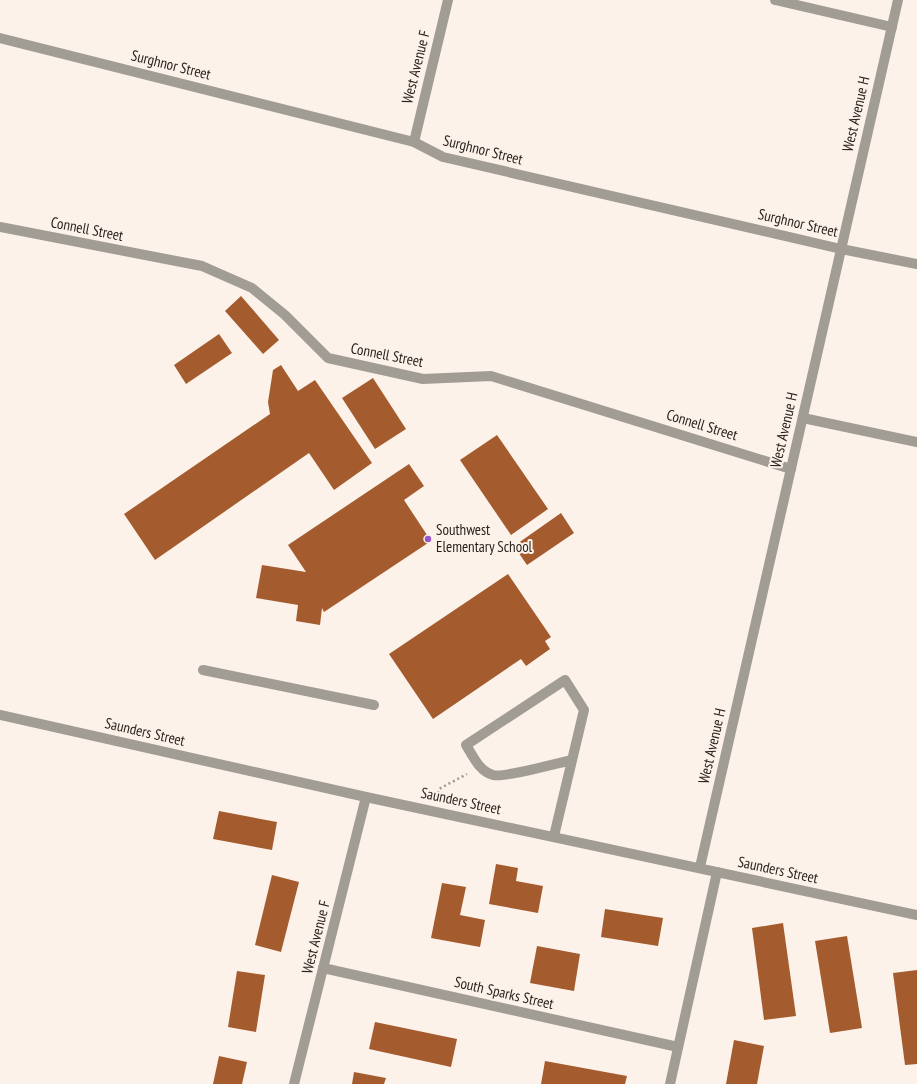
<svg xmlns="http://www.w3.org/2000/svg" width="917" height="1084" font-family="'PT Sans Narrow',sans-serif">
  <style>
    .building { fill: #a45c2f }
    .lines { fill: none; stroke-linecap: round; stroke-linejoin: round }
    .path { stroke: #a09790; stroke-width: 2.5; stroke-dasharray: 2 3; stroke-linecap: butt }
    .minor { stroke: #a19d95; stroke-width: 10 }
    .poi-dot { fill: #9855c9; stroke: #fdf2ea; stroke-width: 1.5 }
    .labels { text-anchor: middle; stroke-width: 4; stroke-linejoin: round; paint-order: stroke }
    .street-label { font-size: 15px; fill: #2a231e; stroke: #fdf2ea }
    .poi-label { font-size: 15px; fill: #2a231e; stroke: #fdf2ea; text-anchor: start }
  </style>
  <rect width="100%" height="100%" fill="#fdf2ea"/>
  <g class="building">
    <polygon points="241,296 279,340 263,354 225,311"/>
    <polygon points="219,334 232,353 186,384 174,365"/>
    <polygon points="281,365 298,391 315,380 372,463 334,490 309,453 155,560 124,514 270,414 268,402 273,370"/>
    <polygon points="373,378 406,429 375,449 342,398"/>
    <polygon points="497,435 548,509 511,535 460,460"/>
    <polygon points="409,464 424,486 404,500 431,541 324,612 322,608 320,625 296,621 298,605 256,598 262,565 306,572 288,545"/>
    <polygon points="561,513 574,533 527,565 514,546"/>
    <polygon points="508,574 551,637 545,641 550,649 526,666 521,659 433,719 389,654"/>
    <polygon points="219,811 277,822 272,850 213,839"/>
    <polygon points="496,864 518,868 516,881 543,886 538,913 489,904"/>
    <polygon points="272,875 299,882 281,952 255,945"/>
    <polygon points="442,883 466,887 460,915 485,920 480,947 431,938"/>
    <polygon points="605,909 663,918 658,946 601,937"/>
    <polygon points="783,923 796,1016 764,1020 752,928"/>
    <polygon points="847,936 862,1028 830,1033 815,941"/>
    <polygon points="537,946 580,954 574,991 530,983"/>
    <polygon points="917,970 917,1064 905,1065 893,973"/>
    <polygon points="237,971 265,975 256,1032 228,1027"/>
    <polygon points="375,1022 457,1039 451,1067 369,1049"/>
    <polygon points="734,1040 764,1046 757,1084 726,1084"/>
    <polygon points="219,1056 247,1062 242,1084 213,1084"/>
    <polygon points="545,1061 627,1076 625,1084 541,1084"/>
    <polygon points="354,1072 386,1078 384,1084 352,1084"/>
  </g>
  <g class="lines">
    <polyline class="path" points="437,798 439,789 467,774"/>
    <g class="minor">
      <polyline points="775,0 892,27"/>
      <polyline points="0,38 414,142 443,157 841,249 917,264"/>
      <polyline points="414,142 448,0"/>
      <polyline points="0,227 202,266 252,288 285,315 328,358 423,379 491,376 791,469"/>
      <polyline points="803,418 917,442"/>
      <polyline points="203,670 374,705"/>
      <polyline points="0,715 366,797 917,915"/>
      <path d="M554 836 584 710 565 680 466 745C473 756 479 771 493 775 504 778 558 763 572 760"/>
      <polyline points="700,867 898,0"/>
      <polyline points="323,968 678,1047"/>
      <polyline points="294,1084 366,797"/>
      <polyline points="670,1084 717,872"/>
    </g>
  </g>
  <circle class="poi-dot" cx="428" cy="539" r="4"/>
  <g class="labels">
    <g class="street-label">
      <text transform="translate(171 65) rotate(14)" y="5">Surghnor Street</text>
      <text transform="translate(416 67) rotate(-76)" y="5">West Avenue F</text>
      <text transform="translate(856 114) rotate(-77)" y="5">West Avenue H</text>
      <text transform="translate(483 150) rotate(14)" y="5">Surghnor Street</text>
      <text transform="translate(798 223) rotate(13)" y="5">Surghnor Street</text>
      <text transform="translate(87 229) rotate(11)" y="5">Connell Street</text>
      <text transform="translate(387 355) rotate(11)" y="5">Connell Street</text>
      <text transform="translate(702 425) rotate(17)" y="5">Connell Street</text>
      <text transform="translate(784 430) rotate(-77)" y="5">West Avenue H</text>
      <text transform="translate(145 732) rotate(13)" y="5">Saunders Street</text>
      <text transform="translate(712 746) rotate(-77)" y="5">West Avenue H</text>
      <text transform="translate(461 801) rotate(12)" y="5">Saunders Street</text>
      <text transform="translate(778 870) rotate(12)" y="5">Saunders Street</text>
      <text transform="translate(316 937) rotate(-76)" y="5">West Avenue F</text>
      <text transform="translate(504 993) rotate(13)" y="5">South Sparks Street</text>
    </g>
    <g class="poi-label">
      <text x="436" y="535">Southwest<tspan x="436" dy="17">Elementary School</tspan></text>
    </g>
  </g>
</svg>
